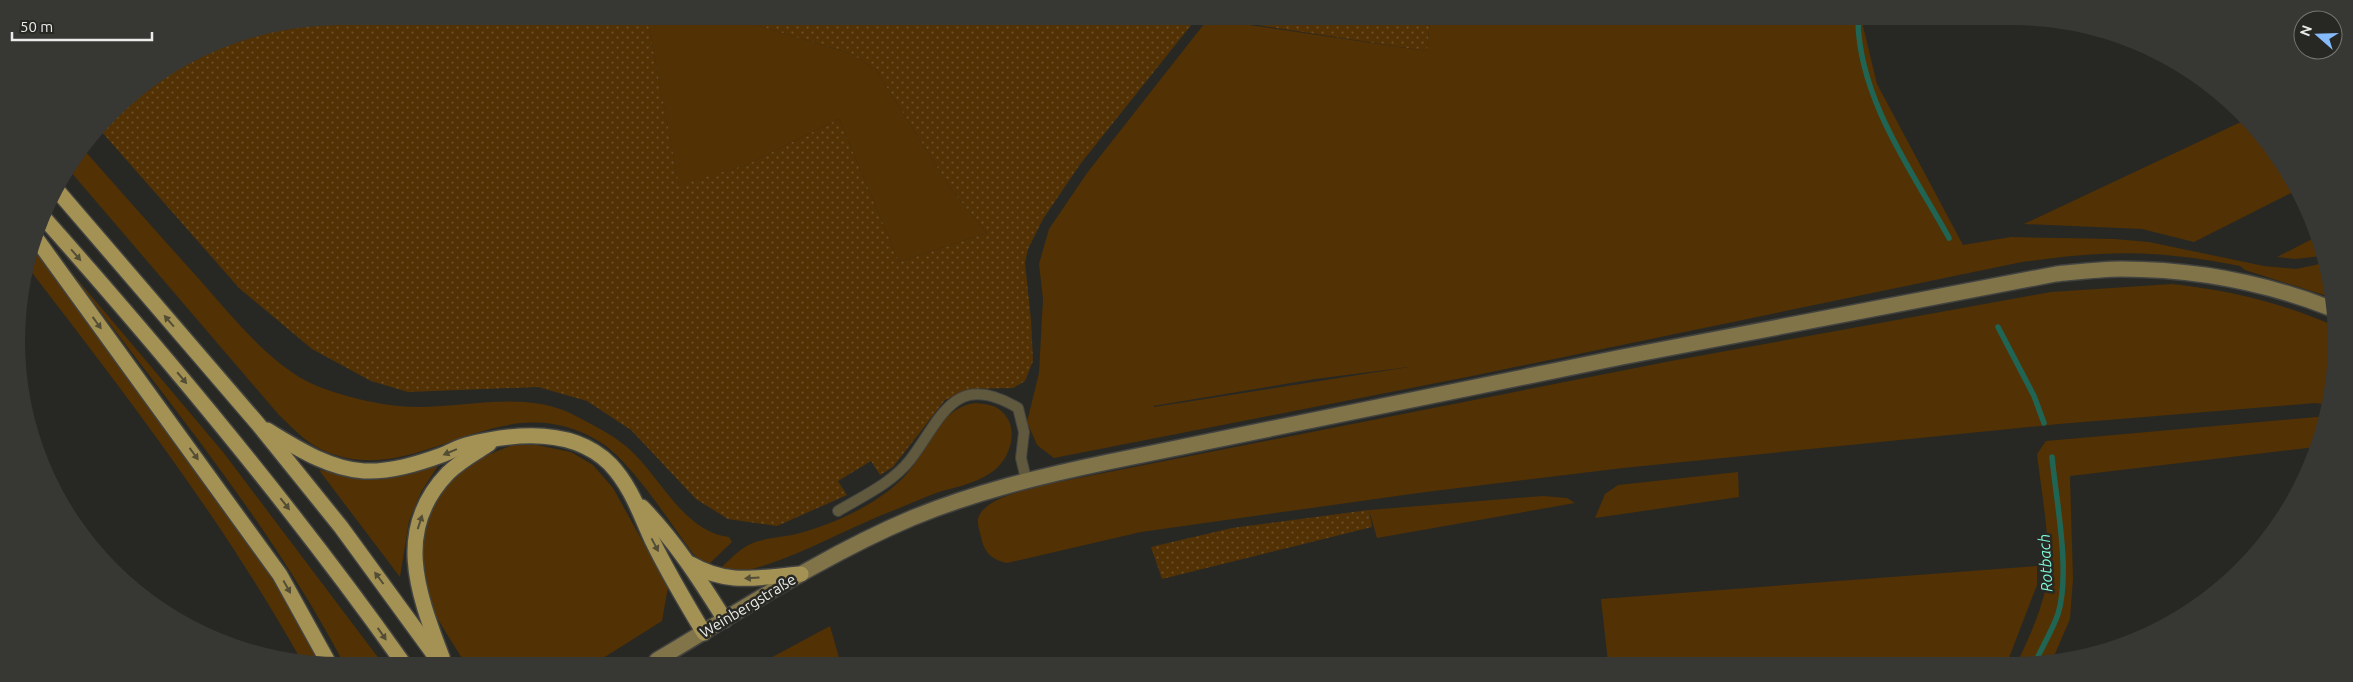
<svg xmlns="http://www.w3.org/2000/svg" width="2353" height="682" font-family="Ubuntu,sans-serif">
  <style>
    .grass { fill: #523104; fill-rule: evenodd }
    .garden { fill: url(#garden-dots) }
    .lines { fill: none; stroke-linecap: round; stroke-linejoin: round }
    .stream { stroke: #206554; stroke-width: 5.5 }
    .service-casing { stroke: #424340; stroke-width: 12 }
    .secondary-casing { stroke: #424340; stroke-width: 18 }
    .trunk-casing { stroke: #424340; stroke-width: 18 }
    .service { stroke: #61593e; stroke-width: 10 }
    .secondary { stroke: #817449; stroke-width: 15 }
    .trunk { stroke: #a49254; stroke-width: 15 }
    .oneway { fill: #534d35 }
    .labels { text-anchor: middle; stroke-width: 5; stroke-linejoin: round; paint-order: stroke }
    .street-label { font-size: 15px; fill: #ebece9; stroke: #272824 }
    .water-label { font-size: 16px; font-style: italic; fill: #7dfad8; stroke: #272824 }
  </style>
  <defs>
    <pattern id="garden-dots" width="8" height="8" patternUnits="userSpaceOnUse" patternTransform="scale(1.25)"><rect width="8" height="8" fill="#523104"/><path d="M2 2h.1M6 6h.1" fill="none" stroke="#6b4f29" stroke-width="1.8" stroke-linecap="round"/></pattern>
  </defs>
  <rect width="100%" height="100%" fill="#272824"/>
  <g class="grass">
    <polygon points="647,17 733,18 852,54 876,70 951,189 987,233 899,262 839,119 746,165 679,186"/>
    <path d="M1208 19 1427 51 1430 20 1862 22 1877 84 1963 245 2011 237 2114 239 2149 242 2264 266 2296 269 2324 263 2330 277V297L2245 270 2240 266C2219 262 2197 258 2175 256 2124 250 2073 255 2022 262L1467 377 1054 458 1037 445 1027 422 1039 373 1043 299 1039 264 1049 229 1087 173ZM1409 367 1154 407 1153 406 1315 379Z"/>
    <polygon points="2243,121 2282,160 2295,191 2194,242 2142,229 2024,224"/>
    <path d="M85 151C123 194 161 237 199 279 230 314 260 352 299 377 324 392 369 403 398 406 455 412 518 388 572 414 591 424 610 433 627 447 659 474 683 532 729 537L732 542 708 565 694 555C670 523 632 462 600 442 499 380 421 490 327 452 308 445 294 429 279 415L70 171Z"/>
    <polygon points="2314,238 2321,256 2295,259 2277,257"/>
    <path d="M35 250 219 500 289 604 320 660H301C224 522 126 395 30 270Z"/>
    <path d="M66 266 223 452 380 660H342C267 518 161 394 66 266Z"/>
    <path d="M2172 284C2227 290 2279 302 2330 324V405L2315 403 2059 424 1623 468 1418 493 1141 532 1007 563C995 561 985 554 982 541 981 535 977 525 978 519 983 497 1029 490 1048 484L1671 361 2051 292Z"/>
    <path d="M975 403C983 404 993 404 1000 410 1021 426 1011 459 992 472 976 484 954 487 936 493 922 498 910 504 897 509 847 528 801 556 749 570 739 573 730 572 719 570 729 560 744 544 759 541 772 537 786 537 800 533 835 523 874 506 901 480 927 456 935 409 975 403Z"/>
    <path d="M2327 416 2316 447 2070 476 2073 579 2070 619 2051 663H2017C2028 640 2039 616 2045 591 2054 557 2041 490 2037 454L2046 441Z"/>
    <path d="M513 445H537L571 452 593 465 613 488 668 587 662 621 600 660H463C450 638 435 618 426 594 410 548 428 492 468 465 482 456 498 451 513 445Z"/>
    <polygon points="438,466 421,492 409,521 400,577 319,470 357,478 386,478"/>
    <polygon points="1738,472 1739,497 1595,518 1605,494 1618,485"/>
    <polygon points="1543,496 1567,498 1575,503 1377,538 1369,510"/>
    <polygon points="2037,566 2037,585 2007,663 1608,662 1601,599"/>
    <polygon points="830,626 840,661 765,661"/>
  </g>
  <g class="garden">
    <polygon points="341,16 647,17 679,185 746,165 839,119 899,262 987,233 951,189 876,70 852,54 733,18 1196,19 1081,163 1043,219 1028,249 1025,263 1031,320 1033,361 1025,381 1013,388 973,389 945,400 893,467 880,475 871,461 838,481 847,495 777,526 728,519 696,499 631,430 587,401 538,387 408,392 371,381 312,349 239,288 101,131 127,97 217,41"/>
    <polygon points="1218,19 1430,20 1427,51"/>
    <polygon points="1369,510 1372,527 1162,579 1151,547 1232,528"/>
  </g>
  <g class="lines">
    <g class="stream">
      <path d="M1858 22C1860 100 1912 171 1949 238"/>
      <polyline points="1998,327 2034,396 2044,423"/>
      <polyline points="804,660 804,661"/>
      <path d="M2035 663C2042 647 2052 631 2058 614 2071 572 2056 501 2052 457"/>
    </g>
    <g class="service-casing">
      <path id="service" d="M838 511C863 496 892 483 910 460 942 418 954 370 1018 408L1024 432 1021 458 1026 479"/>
    </g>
    <g class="secondary-casing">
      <path id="secondary" d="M657 660C740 611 822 556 912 518 975 492 1041 476 1108 462L1622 357 2056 274C2077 272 2100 269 2121 269 2193 269 2263 282 2330 308"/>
    </g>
    <g class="trunk-casing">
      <g id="trunk">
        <polyline points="56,189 258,424 341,527 438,660"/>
        <path d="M44 218C170 360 291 505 401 660"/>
        <polyline points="38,241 280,575 327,660"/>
        <path d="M267 430C297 448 329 469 364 471 391 472 417 464 442 455 450 452 458 447 466 445 513 433 573 427 610 464 631 486 640 514 652 540 667 571 686 603 704 633"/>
        <path d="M642 507C675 541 700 580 725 620"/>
        <path d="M691 564C729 586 758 577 801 574"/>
        <path d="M442 657C418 593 393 530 448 473 460 461 475 453 489 444"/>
      </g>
    </g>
    <use href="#service" class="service"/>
    <use href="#secondary" class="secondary"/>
    <use href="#trunk" class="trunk"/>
  </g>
  <defs><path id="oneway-solid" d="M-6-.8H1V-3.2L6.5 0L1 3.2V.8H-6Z" transform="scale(1.25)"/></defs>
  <g class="oneway">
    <use href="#oneway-solid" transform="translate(76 255) rotate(49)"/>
    <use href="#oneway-solid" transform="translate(169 321) rotate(-131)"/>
    <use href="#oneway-solid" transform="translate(97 323) rotate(54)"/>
    <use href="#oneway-solid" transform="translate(182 378) rotate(50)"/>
    <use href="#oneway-solid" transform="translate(450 452) rotate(157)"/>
    <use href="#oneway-solid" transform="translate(194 454) rotate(54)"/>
    <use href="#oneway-solid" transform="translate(285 504) rotate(52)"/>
    <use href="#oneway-solid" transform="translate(420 522) rotate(-72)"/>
    <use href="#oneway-solid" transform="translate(655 545) rotate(62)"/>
    <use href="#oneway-solid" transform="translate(379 578) rotate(-127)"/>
    <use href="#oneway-solid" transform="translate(752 578) rotate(176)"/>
    <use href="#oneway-solid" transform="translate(287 587) rotate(61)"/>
    <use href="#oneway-solid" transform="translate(382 634) rotate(55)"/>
  </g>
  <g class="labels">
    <g class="street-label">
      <text transform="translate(748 606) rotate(-31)" y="5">Weinbergstraße</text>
    </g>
    <g class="water-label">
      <text transform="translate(2045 563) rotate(-93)" y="6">Rotbach</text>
    </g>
  </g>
  <path d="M0 0H2353V682H0ZM341 25H2012A316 316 0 0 1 2328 341V341A316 316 0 0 1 2012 657H341A316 316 0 0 1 25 341V341A316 316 0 0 1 341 25Z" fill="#373834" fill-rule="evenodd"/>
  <g transform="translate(2318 35) rotate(290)"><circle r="24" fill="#272824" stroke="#757673"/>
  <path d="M0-4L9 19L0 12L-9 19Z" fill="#85bbfb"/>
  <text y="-8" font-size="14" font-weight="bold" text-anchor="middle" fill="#ebece9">N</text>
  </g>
  <path d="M12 32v8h140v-8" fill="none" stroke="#ebece9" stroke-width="2.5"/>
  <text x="20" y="32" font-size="15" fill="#ebece9" stroke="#272824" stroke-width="4" paint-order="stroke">50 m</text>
</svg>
